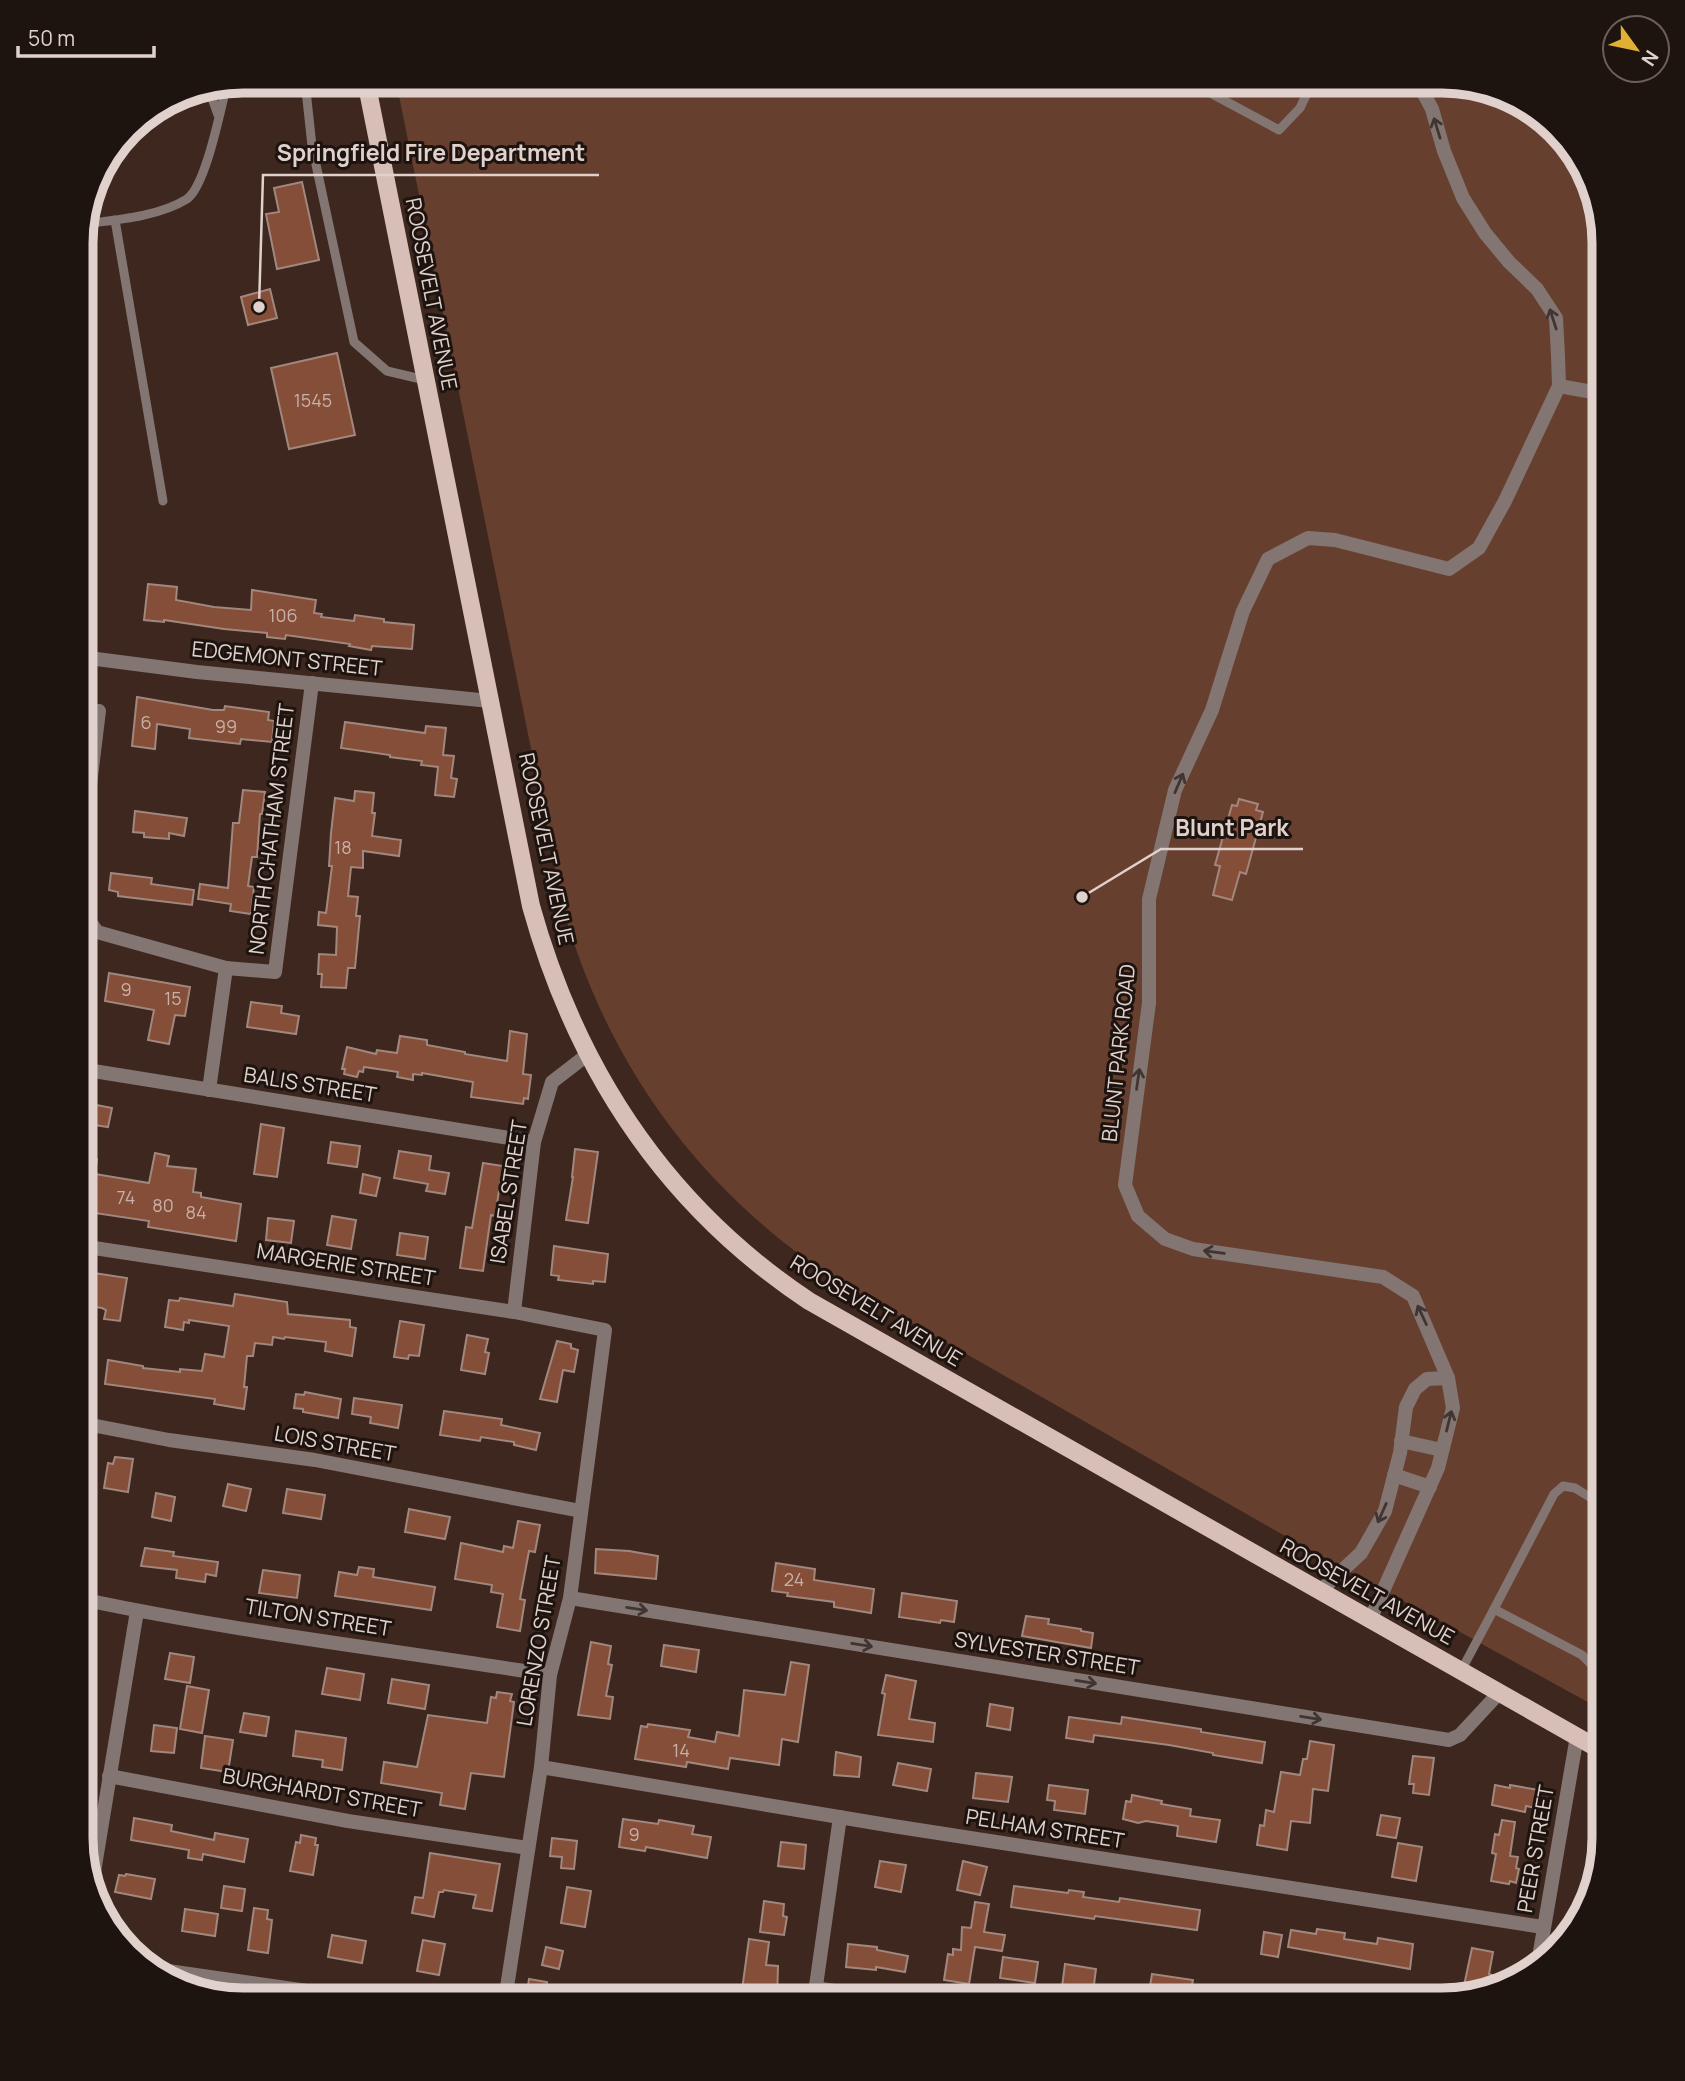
<svg xmlns="http://www.w3.org/2000/svg" width="1685" height="2081" font-family="Manrope,sans-serif">
  <style>
    .green { fill: #673f2f }
    .building { fill: #844e39; stroke: #a1877d; stroke-width: 2 }
    .lines { fill: none; stroke-linecap: round; stroke-linejoin: round }
    .service { stroke: #827572; stroke-width: 9 }
    .minor { stroke: #827572; stroke-width: 14 }
    .primary { stroke: #d7beb7; stroke-width: 18 }
    .oneway { stroke: #403532 }
    .labels { text-anchor: middle; stroke-width: 6; stroke-linejoin: round; paint-order: stroke }
    .number-label { font-size: 18px; fill: #c9b0a7 }
    .street-label { font-size: 21px; fill: #e0d1cc; stroke: #1d130f }
    .rim { fill: none; stroke: #e0d1cc; stroke-width: 9 }
    .leader { fill: none; stroke: #e0d1cc; stroke-width: 2.5 }
    .callout-dot { fill: #e0d1cc; stroke: #1d130f; stroke-width: 2.5 }
    .callout-label { font-size: 23px; text-anchor: middle; font-weight: bold; fill: #e0d1cc; stroke: #1d130f; stroke-width: 6; stroke-linejoin: round; paint-order: stroke }
  </style>
  <rect width="100%" height="100%" fill="#3d271f"/>
  <path class="green" d="M396 81H1453L1523 102 1577 152 1604 243V1711L1278 1532 828 1275C696 1185 609 1065 564 912Z"/>
  <g class="building">
    <polygon points="302,182 319,260 277,269 266,214 279,212 274,188"/>
    <polygon points="270,289 277,318 248,325 241,297"/>
    <polygon points="337,353 355,435 289,449 271,368"/>
    <polygon points="148,584 177,587 176,600 214,607 251,610 252,590 316,600 314,613 322,614 321,617 354,621 355,615 384,619 384,622 414,625 412,649 372,646 371,650 349,646 350,644 286,635 285,639 267,637 267,633 224,629 164,620 164,622 144,620"/>
    <polygon points="137,697 213,710 224,710 225,706 269,712 268,720 274,721 272,742 241,739 240,744 189,738 190,729 157,724 155,749 132,746"/>
    <polygon points="345,722 425,733 426,726 446,728 443,755 454,756 451,778 457,779 454,797 435,795 438,767 421,765 422,761 390,757 390,755 341,748"/>
    <polygon points="243,790 265,792 262,814 260,814 257,857 252,857 248,886 254,887 251,914 230,911 231,904 198,899 200,884 228,888 233,823 239,823"/>
    <polygon points="355,791 374,793 372,813 375,813 372,836 401,840 399,856 363,851 363,868 351,867 348,896 358,897 356,916 360,916 355,968 348,968 346,988 321,987 322,974 318,974 319,954 336,955 337,927 318,925 319,912 326,913 332,866 329,866 331,833 335,798 354,801"/>
    <polygon points="1239,799 1258,804 1256,810 1263,812 1246,874 1240,872 1232,900 1213,895 1220,866 1215,865 1232,805 1237,806"/>
    <polygon points="135,811 187,818 184,836 169,833 169,839 144,837 144,833 133,832"/>
    <polygon points="111,873 152,878 151,884 194,890 192,905 118,896 118,892 109,890"/>
    <polygon points="109,973 190,987 185,1016 175,1015 169,1044 148,1040 154,1010 105,1001"/>
    <polygon points="251,1002 282,1006 281,1013 299,1016 296,1034 247,1027"/>
    <polygon points="510,1031 527,1034 523,1074 531,1075 528,1099 524,1098 523,1104 471,1097 473,1082 422,1073 422,1075 413,1074 413,1080 397,1077 398,1072 364,1067 363,1072 359,1071 357,1077 344,1074 345,1069 342,1069 347,1047 376,1054 377,1050 397,1053 400,1036 427,1040 427,1045 465,1052 465,1054 507,1061"/>
    <polygon points="81,1102 112,1108 108,1127 81,1123"/>
    <polygon points="261,1124 284,1128 277,1177 254,1174"/>
    <polygon points="331,1142 360,1146 357,1167 328,1163"/>
    <polygon points="575,1149 598,1152 588,1223 566,1220 573,1177 572,1177"/>
    <polygon points="399,1151 431,1156 429,1170 449,1173 445,1194 426,1191 428,1184 394,1178"/>
    <polygon points="155,1153 169,1156 167,1166 196,1169 193,1192 201,1193 201,1197 241,1204 236,1241 148,1227 149,1221 81,1211 81,1157 97,1159 95,1174 149,1183"/>
    <polygon points="483,1163 503,1166 495,1216 491,1215 483,1271 460,1268 466,1227 472,1228"/>
    <polygon points="363,1174 380,1178 376,1196 360,1193"/>
    <polygon points="332,1216 356,1220 351,1249 327,1245"/>
    <polygon points="268,1218 294,1221 291,1243 266,1240"/>
    <polygon points="400,1233 428,1237 425,1259 397,1255"/>
    <polygon points="554,1246 608,1254 605,1282 593,1281 593,1284 558,1280 559,1276 551,1275"/>
    <polygon points="81,1271 127,1278 120,1321 104,1319 106,1310 102,1308 81,1305"/>
    <polygon points="235,1294 287,1302 288,1314 350,1320 350,1327 356,1328 352,1356 325,1351 326,1342 285,1337 284,1339 273,1337 272,1345 255,1343 253,1356 247,1356 244,1387 247,1387 244,1409 214,1404 215,1399 105,1384 108,1360 143,1366 143,1368 180,1372 180,1369 202,1371 205,1354 224,1357 229,1326 189,1320 189,1323 184,1322 183,1330 165,1327 169,1300 179,1301 180,1298 233,1306"/>
    <polygon points="400,1321 424,1325 419,1356 409,1355 408,1359 394,1357"/>
    <polygon points="467,1335 488,1339 485,1352 489,1353 485,1374 461,1370"/>
    <polygon points="557,1341 571,1344 571,1348 578,1350 574,1372 563,1370 557,1402 540,1399"/>
    <polygon points="305,1392 341,1399 338,1418 303,1412 303,1409 294,1408 296,1394 304,1395"/>
    <polygon points="354,1398 402,1405 398,1428 370,1423 371,1417 352,1414"/>
    <polygon points="444,1411 502,1419 501,1425 540,1433 536,1450 514,1445 514,1442 481,1437 480,1441 440,1435"/>
    <polygon points="115,1457 133,1459 128,1492 104,1488 108,1463 113,1464"/>
    <polygon points="228,1484 251,1489 246,1511 223,1506"/>
    <polygon points="287,1489 325,1495 321,1519 283,1513"/>
    <polygon points="156,1493 175,1497 171,1521 152,1517"/>
    <polygon points="409,1509 450,1517 445,1539 405,1532"/>
    <polygon points="518,1521 540,1525 535,1552 529,1551 520,1599 525,1600 520,1631 497,1627 503,1594 491,1592 492,1585 455,1579 461,1543 503,1552 504,1546 513,1548"/>
    <polygon points="145,1548 174,1552 173,1556 218,1562 216,1576 206,1574 205,1582 176,1578 177,1570 141,1566"/>
    <polygon points="596,1549 629,1551 658,1556 656,1579 595,1573"/>
    <polygon points="776,1563 815,1569 814,1580 874,1589 871,1613 834,1607 834,1602 787,1596 788,1593 772,1591"/>
    <polygon points="359,1567 374,1569 373,1577 435,1587 431,1610 335,1596 339,1572 357,1575"/>
    <polygon points="263,1570 300,1575 297,1598 259,1593"/>
    <polygon points="902,1593 957,1601 954,1622 941,1620 940,1623 899,1617"/>
    <polygon points="1026,1616 1049,1619 1048,1624 1081,1629 1081,1631 1093,1633 1091,1648 1022,1636"/>
    <polygon points="591,1642 611,1646 608,1664 612,1665 606,1696 613,1697 610,1719 578,1715"/>
    <polygon points="664,1645 699,1650 696,1672 661,1666"/>
    <polygon points="170,1653 194,1657 190,1683 165,1679"/>
    <polygon points="791,1662 809,1665 798,1742 782,1739 779,1765 730,1758 728,1769 687,1762 686,1767 635,1759 641,1726 647,1727 648,1724 690,1730 688,1737 715,1742 717,1732 739,1736 744,1690 785,1695"/>
    <polygon points="327,1668 364,1674 360,1700 322,1694"/>
    <polygon points="886,1675 916,1681 909,1719 935,1723 933,1742 878,1735 885,1694 882,1693"/>
    <polygon points="392,1679 429,1685 425,1709 388,1703"/>
    <polygon points="187,1686 209,1690 202,1733 180,1729"/>
    <polygon points="497,1692 512,1694 510,1701 514,1702 504,1777 471,1773 465,1809 440,1805 442,1793 381,1783 384,1762 417,1767 428,1715 487,1723 491,1697 496,1698"/>
    <polygon points="990,1704 1013,1708 1010,1730 987,1726"/>
    <polygon points="244,1713 269,1717 266,1736 240,1732"/>
    <polygon points="1069,1717 1121,1724 1122,1717 1201,1729 1201,1732 1265,1742 1262,1763 1213,1755 1213,1753 1169,1745 1094,1735 1093,1742 1066,1738"/>
    <polygon points="154,1725 177,1728 174,1753 151,1751"/>
    <polygon points="296,1731 346,1738 342,1770 322,1767 323,1760 293,1756"/>
    <polygon points="205,1736 233,1740 228,1772 201,1768"/>
    <polygon points="1310,1741 1334,1745 1328,1791 1313,1789 1310,1823 1291,1821 1287,1850 1257,1845 1260,1825 1264,1826 1266,1810 1274,1812 1281,1772 1300,1775 1303,1759 1307,1759"/>
    <polygon points="836,1752 861,1757 859,1777 834,1775"/>
    <polygon points="1413,1756 1434,1758 1429,1795 1413,1793 1414,1784 1409,1784"/>
    <polygon points="898,1763 931,1769 927,1791 893,1785"/>
    <polygon points="976,1773 1012,1777 1008,1802 973,1798"/>
    <polygon points="1049,1785 1088,1790 1085,1814 1054,1810 1055,1801 1047,1800"/>
    <polygon points="1495,1785 1510,1788 1510,1785 1539,1790 1536,1808 1526,1806 1525,1812 1492,1805"/>
    <polygon points="1132,1795 1162,1801 1161,1804 1191,1809 1190,1816 1220,1820 1216,1842 1177,1836 1178,1826 1146,1821 1138,1823 1123,1819 1126,1801 1131,1802"/>
    <polygon points="1381,1815 1400,1818 1396,1838 1377,1835"/>
    <polygon points="134,1818 172,1825 171,1831 214,1840 215,1833 248,1839 244,1862 203,1854 202,1860 188,1858 189,1850 131,1840"/>
    <polygon points="623,1819 658,1824 659,1820 694,1826 692,1834 711,1837 707,1858 646,1847 645,1851 619,1847"/>
    <polygon points="1502,1820 1515,1822 1510,1856 1518,1857 1516,1868 1519,1869 1516,1883 1510,1881 1509,1884 1491,1881 1496,1854 1492,1853 1495,1834 1499,1835"/>
    <polygon points="301,1835 316,1838 315,1845 318,1845 313,1875 290,1871 296,1842 300,1843"/>
    <polygon points="552,1838 577,1841 574,1869 561,1868 562,1857 550,1856"/>
    <polygon points="781,1842 806,1845 804,1869 778,1866"/>
    <polygon points="1398,1843 1422,1847 1416,1881 1392,1877"/>
    <polygon points="430,1853 500,1864 492,1911 473,1908 476,1895 444,1890 443,1892 439,1892 434,1917 412,1913 415,1897 423,1898"/>
    <polygon points="880,1861 906,1865 901,1892 875,1887"/>
    <polygon points="963,1861 987,1867 980,1895 957,1890"/>
    <polygon points="126,1874 155,1879 151,1899 115,1892 119,1875 125,1876"/>
    <polygon points="224,1886 245,1889 242,1911 221,1908"/>
    <polygon points="1014,1886 1068,1893 1069,1890 1084,1892 1083,1897 1119,1902 1120,1898 1200,1910 1197,1930 1095,1916 1094,1919 1011,1907"/>
    <polygon points="567,1887 591,1891 585,1927 561,1923"/>
    <polygon points="764,1901 784,1904 783,1916 787,1917 784,1935 760,1932"/>
    <polygon points="975,1902 989,1904 984,1932 1005,1935 1002,1951 975,1947 969,1984 944,1980 948,1954 953,1955 953,1949 961,1950 962,1927 971,1928"/>
    <polygon points="254,1908 268,1910 267,1919 272,1920 268,1953 248,1950"/>
    <polygon points="185,1909 218,1914 215,1936 182,1931"/>
    <polygon points="1317,1929 1345,1933 1344,1939 1377,1944 1378,1938 1413,1944 1410,1969 1288,1947 1291,1930 1316,1934"/>
    <polygon points="1264,1932 1282,1935 1278,1957 1261,1954"/>
    <polygon points="332,1935 366,1941 362,1963 328,1957"/>
    <polygon points="749,1939 769,1942 766,1965 778,1966 777,2000 753,2000 754,1992 742,1990"/>
    <polygon points="423,1940 445,1944 439,1975 417,1971"/>
    <polygon points="848,1944 877,1947 877,1950 908,1956 905,1972 876,1967 876,1970 846,1967"/>
    <polygon points="546,1947 563,1951 559,1969 542,1965"/>
    <polygon points="1472,1948 1493,1952 1489,1974 1492,1975 1492,1985 1462,1995"/>
    <polygon points="1003,1957 1038,1962 1035,1983 1000,1978"/>
    <polygon points="1065,1964 1096,1969 1093,1992 1062,1987"/>
    <polygon points="1152,1974 1193,1980 1189,2000 1148,1999"/>
    <polygon points="529,1979 547,1982 544,2000 526,2000"/>
  </g>
  <g class="lines">
    <g class="service">
      <polyline points="305,81 312,146 354,342 387,371 425,380"/>
      <polyline points="1188,81 1279,130 1300,108 1310,87 1306,81"/>
      <polyline points="208,87 218,115"/>
      <polyline points="115,220 163,501"/>
      <path d="M83 224C115 220 158 217 187 199 206 186 221 107 227 84"/>
      <polyline points="1494,1609 1554,1494 1563,1486 1575,1488 1604,1506"/>
      <polyline points="1461,1671 1494,1609 1582,1655 1604,1677"/>
    </g>
    <g class="minor">
      <polyline points="1559,386 1604,394"/>
      <polyline points="81,657 197,672 490,701"/>
      <polyline points="81,858 99,711"/>
      <polyline points="81,909 97,932 226,968 209,1090"/>
      <polyline points="226,968 275,972 312,683"/>
      <polyline points="81,1069 534,1142"/>
      <polyline points="81,1246 514,1312 605,1330 570,1598 550,1675 541,1767 505,2000"/>
      <polyline points="514,1312 534,1142 552,1082 587,1055"/>
      <polyline points="81,1423 169,1440 315,1460 581,1511"/>
      <polyline points="1401,1441 1442,1450"/>
      <polyline points="1394,1475 1430,1487"/>
      <polyline points="1319,1592 1361,1553 1385,1511 1400,1453 1406,1407 1415,1389 1427,1379 1448,1378"/>
      <polyline points="570,1598 1449,1740 1460,1735 1499,1693"/>
      <path d="M81 1599C236 1632 394 1650 550 1675"/>
      <polyline points="1370,1620 1438,1468 1453,1408 1448,1378 1413,1296 1383,1277 1193,1249 1165,1239 1138,1216 1125,1185 1149,1003 1149,899 1175,790 1212,710 1243,611 1268,559 1308,538 1335,540 1449,569 1479,548 1505,501 1559,386 1558,355 1556,318 1537,289 1509,262 1485,233 1463,198 1444,151 1432,109 1417,81"/>
      <polyline points="541,1767 893,1826 1543,1927"/>
      <polyline points="109,1776 348,1821 528,1848"/>
      <polyline points="93,1878 137,1611"/>
      <polyline points="154,1969 370,2000"/>
      <polyline points="1537,1969 1577,1736"/>
      <polyline points="815,1988 893,2000"/>
      <polyline points="814,2000 840,1817"/>
    </g>
    <path class="primary" d="M366 81 531 906C577 1071 666 1206 809 1301L1604 1752"/>
  </g>
  <defs><path id="oneway-shaft" d="M-6 0H5M1.5-3L5.5 0L1.5 3" fill="none" stroke-width="1.6" stroke-linecap="round" stroke-linejoin="round" transform="scale(1.75)"/></defs>
  <g class="oneway">
    <use href="#oneway-shaft" transform="translate(1437 128) rotate(-107)"/>
    <use href="#oneway-shaft" transform="translate(1553 319) rotate(-108)"/>
    <use href="#oneway-shaft" transform="translate(1179 783) rotate(-67)"/>
    <use href="#oneway-shaft" transform="translate(1138 1079) rotate(-82)"/>
    <use href="#oneway-shaft" transform="translate(1214 1252) rotate(-173)"/>
    <use href="#oneway-shaft" transform="translate(1422 1315) rotate(-115)"/>
    <use href="#oneway-shaft" transform="translate(1449 1421) rotate(-76)"/>
    <use href="#oneway-shaft" transform="translate(1382 1513) rotate(114)"/>
    <use href="#oneway-shaft" transform="translate(637 1609) rotate(9)"/>
    <use href="#oneway-shaft" transform="translate(862 1645) rotate(9)"/>
    <use href="#oneway-shaft" transform="translate(1086 1682) rotate(9)"/>
    <use href="#oneway-shaft" transform="translate(1311 1718) rotate(9)"/>
  </g>
  <g class="labels">
    <g class="number-label">
      <text x="313" y="407">1545</text>
      <text x="283" y="622">106</text>
      <text x="146" y="729">6</text>
      <text x="226" y="733">99</text>
      <text x="343" y="854">18</text>
      <text x="126" y="996">9</text>
      <text x="173" y="1005">15</text>
      <text x="126" y="1204">74</text>
      <text x="163" y="1212">80</text>
      <text x="196" y="1219">84</text>
      <text x="794" y="1586">24</text>
      <text x="681" y="1757">14</text>
      <text x="634" y="1841">9</text>
    </g>
    <g class="street-label">
      <text transform="translate(431 294) rotate(79)" y="7">ROOSEVELT AVENUE</text>
      <text transform="translate(287 659) rotate(6)" y="7">EDGEMONT STREET</text>
      <text transform="translate(272 829) rotate(-83)" y="7">NORTH CHATHAM STREET</text>
      <text transform="translate(546 849) rotate(78)" y="7">ROOSEVELT AVENUE</text>
      <text transform="translate(1119 1053) rotate(-84)" y="7">BLUNT PARK ROAD</text>
      <text transform="translate(310 1085) rotate(9)" y="7">BALIS STREET</text>
      <text transform="translate(509 1192) rotate(-81)" y="7">ISABEL STREET</text>
      <text transform="translate(346 1265) rotate(9)" y="7">MARGERIE STREET</text>
      <text transform="translate(876 1311) rotate(31)" y="7">ROOSEVELT AVENUE</text>
      <text transform="translate(335 1444) rotate(10)" y="7">LOIS STREET</text>
      <text transform="translate(1367 1592) rotate(29)" y="7">ROOSEVELT AVENUE</text>
      <text transform="translate(318 1618) rotate(9)" y="7">TILTON STREET</text>
      <text transform="translate(539 1641) rotate(-80)" y="7">LORENZO STREET</text>
      <text transform="translate(1047 1654) rotate(9)" y="7">SYLVESTER STREET</text>
      <text transform="translate(322 1793) rotate(10)" y="7">BURGHARDT STREET</text>
      <text transform="translate(1045 1829) rotate(9)" y="7">PELHAM STREET</text>
      <text transform="translate(1536 1849) rotate(-80)" y="7">PEER STREET</text>
    </g>
  </g>
  <path d="M0 0H1685V2081H0ZM243 93H1442A150 150 0 0 1 1592 243V1838A150 150 0 0 1 1442 1988H243A150 150 0 0 1 93 1838V243A150 150 0 0 1 243 93Z" fill="#1d130f" fill-rule="evenodd"/>
  <path class="rim" d="M243 93H1442A150 150 0 0 1 1592 243V1838A150 150 0 0 1 1442 1988H243A150 150 0 0 1 93 1838V243A150 150 0 0 1 243 93Z"/>
  <path class="leader" d="M259 307L263 175H599M1082 897L1161 849H1303"/>
  <g class="callout-dot">
    <circle cx="259" cy="307" r="7"/>
    <circle cx="1082" cy="897" r="7"/>
  </g>
  <g class="callout-label">
    <text x="431" y="161">Springfield Fire Department</text>
    <text x="1232" y="836">Blunt Park</text>
  </g>
  <g transform="translate(1636 49) rotate(123)"><circle r="33" fill="#1d130f" stroke="#6b5f5b" stroke-width="2"/>
  <path d="M0-5L12 26L0 18L-12 26Z" fill="#dfb034"/>
  <text y="-10" font-size="19" font-weight="bold" text-anchor="middle" fill="#e0d1cc">N</text>
  </g>
  <path d="M18 46v10h136v-10" fill="none" stroke="#e0d1cc" stroke-width="3.5"/>
  <text x="28" y="46" font-size="21" fill="#e0d1cc" stroke="#1d130f" stroke-width="5" paint-order="stroke">50 m</text>
</svg>
